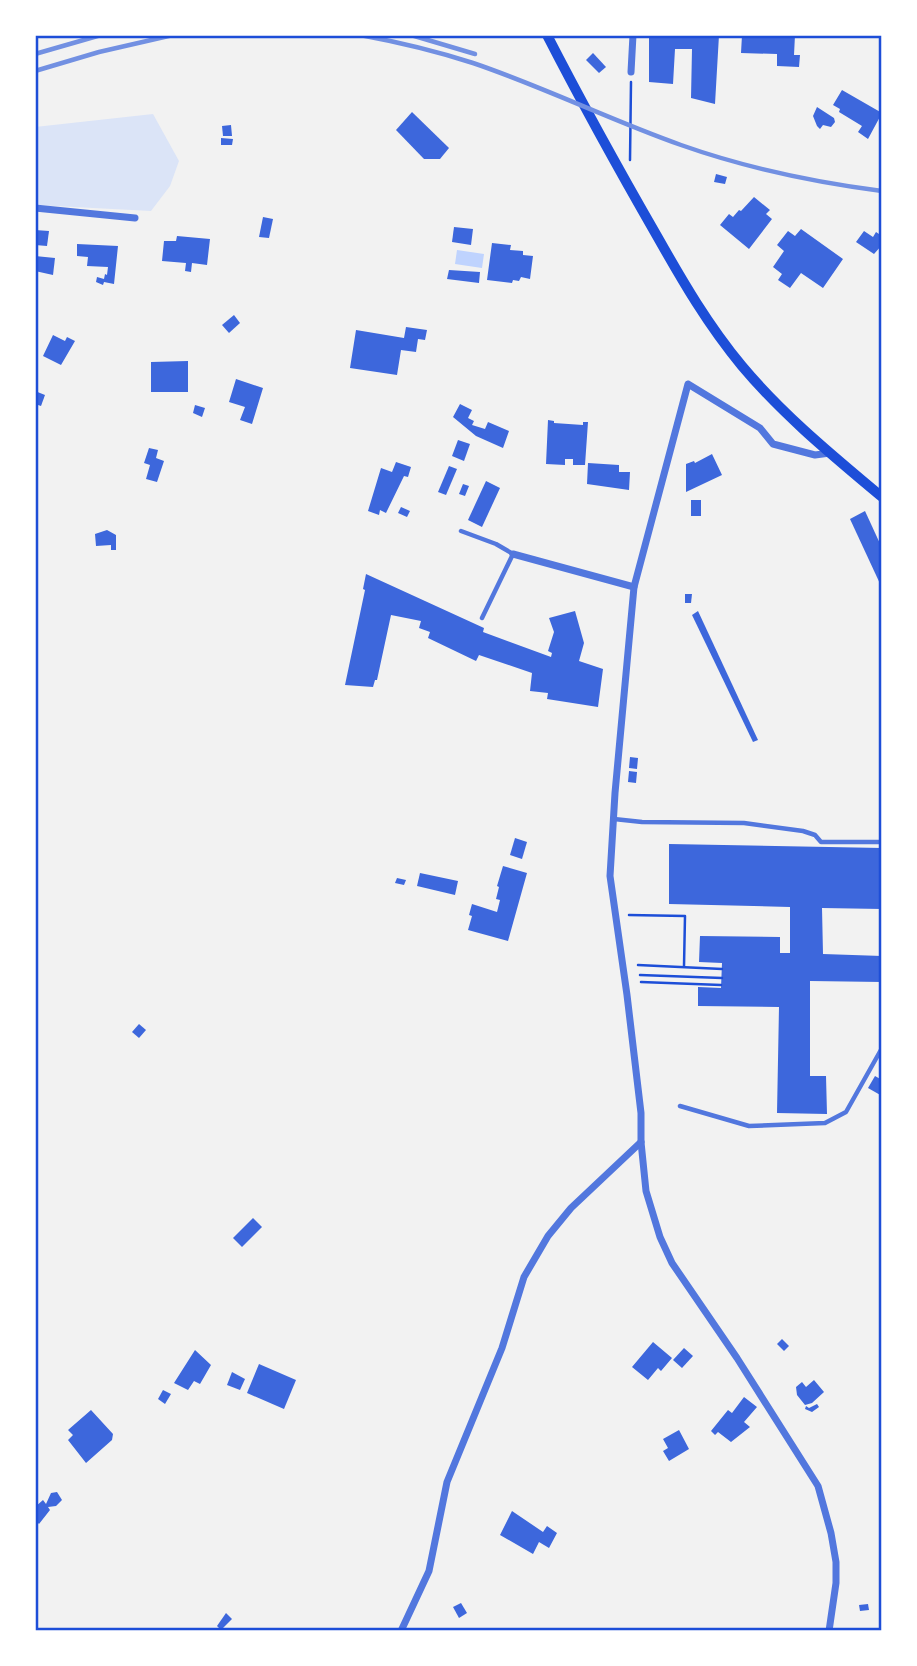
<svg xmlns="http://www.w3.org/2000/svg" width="917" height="1666" font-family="'Public Sans',sans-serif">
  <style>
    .green { fill: #dbe4f7 }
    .water { fill: #bfd3fe }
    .building { fill: #3d67dc }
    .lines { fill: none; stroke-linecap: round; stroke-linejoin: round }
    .path { stroke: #1d4ed8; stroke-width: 2.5 }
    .service { stroke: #5277de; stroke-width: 4.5 }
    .minor { stroke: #5277de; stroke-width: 7 }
    .secondary { stroke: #1d4ed8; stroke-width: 10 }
    .rail { stroke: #7290e2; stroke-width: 4.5 }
    .neatline { fill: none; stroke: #1d4ed8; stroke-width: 2.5 }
  </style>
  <rect width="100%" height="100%" fill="#f2f2f2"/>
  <polygon class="green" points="153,114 179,161 170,186 151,211 35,205 35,127"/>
  <polygon class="water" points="457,250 484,254 482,268 455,264"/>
  <g class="building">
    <polygon points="649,35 719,35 715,104 691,98 692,49 675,49 673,84 649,82"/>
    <polygon points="742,35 795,35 794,55 800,55 799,67 777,66 777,54 741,53"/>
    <polygon points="593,53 606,67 599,73 586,60"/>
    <polygon points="842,90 882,113 868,139 858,132 862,126 839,112 840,109 833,105"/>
    <polygon points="817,107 834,118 835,122 831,127 823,125 820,129 817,126 813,116"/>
    <polygon points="412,112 449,148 440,159 424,159 396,130"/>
    <polygon points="231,125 232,136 223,136 222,126"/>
    <polygon points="221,138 233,139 232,145 221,145"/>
    <polygon points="716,174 727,177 725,184 714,182"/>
    <polygon points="754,197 770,210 766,214 772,219 749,249 720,225 729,214 733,217 739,210 741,211"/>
    <polygon points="263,217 273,219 269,238 259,237"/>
    <polygon points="454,227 473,229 471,245 452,242"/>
    <polygon points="801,229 843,259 823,288 801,273 790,288 778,280 782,274 773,267 784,251 777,245 788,231 795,236"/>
    <polygon points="35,230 49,231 47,246 35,245"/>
    <polygon points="864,231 873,237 876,232 882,236 882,245 874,254 856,242"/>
    <polygon points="177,236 210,239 207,265 192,263 191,272 185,271 186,263 162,261 164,241 176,241"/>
    <polygon points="492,243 511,245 510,250 523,251 523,255 533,256 530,279 521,277 519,281 513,280 512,283 487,280"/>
    <polygon points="77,244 118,246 114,284 104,282 103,285 96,282 97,277 104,279 105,274 107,275 108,267 87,266 88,257 77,256"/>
    <polygon points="35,256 55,258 53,275 35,271"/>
    <polygon points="449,270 480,272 479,283 447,279"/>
    <polygon points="234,315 240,323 229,333 222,325"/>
    <polygon points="406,327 427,330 425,340 418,339 416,352 401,350 397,375 350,368 356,330 404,338"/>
    <polygon points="53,335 65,341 67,337 75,341 61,365 43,356"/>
    <polygon points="188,361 188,392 151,392 151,362"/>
    <polygon points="236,379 263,388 252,424 240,420 245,407 229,402"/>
    <polygon points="35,391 45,395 41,406 35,404"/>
    <polygon points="460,404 472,410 468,418 474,421 472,425 485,429 488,422 509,431 503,448 476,436 453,417"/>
    <polygon points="195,405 205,408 202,417 193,413"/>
    <polygon points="548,420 554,421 554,423 583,425 583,422 588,422 585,465 573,465 573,459 565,459 565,465 546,464"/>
    <polygon points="458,440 470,444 464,461 452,456"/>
    <polygon points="149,448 158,450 156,458 164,461 157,482 146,479 150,465 144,463"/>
    <polygon points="712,454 722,475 686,492 686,464 694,461 695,463"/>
    <polygon points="396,462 411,467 408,477 404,476 386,513 380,510 379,515 368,511 381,468 392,472"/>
    <polygon points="588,463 619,465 619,472 630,472 629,490 587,484"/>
    <polygon points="449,466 457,469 446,495 438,492"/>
    <polygon points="486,481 500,488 482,527 468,520"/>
    <polygon points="463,484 469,486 465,496 459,494"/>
    <rect x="691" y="500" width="10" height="16"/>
    <polygon points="401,507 410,511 407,517 398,513"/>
    <polygon points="865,511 882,548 882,588 850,519"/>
    <polygon points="107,530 116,535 116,550 111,550 111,545 96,546 95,534"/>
    <polygon points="366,574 484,628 483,632 551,657 552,653 548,651 554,632 549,618 575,611 584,643 579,661 603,669 598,707 547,699 548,693 530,691 532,673 479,655 476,661 428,638 430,632 419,628 421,621 391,615 377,680 375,680 373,687 345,685 365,590 363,589"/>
    <polygon points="685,594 692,594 691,603 685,603"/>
    <polygon points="698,611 758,740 753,742 692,615"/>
    <polygon points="630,757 638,758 637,769 629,768"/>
    <polygon points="629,771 637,772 636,783 628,782"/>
    <polygon points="515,838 527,842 522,859 510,855"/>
    <polygon points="669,844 882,848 882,909 822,908 823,954 882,956 882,982 810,981 810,1076 826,1076 827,1114 777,1113 779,1007 698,1006 698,987 721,988 722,963 699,962 700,936 780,937 780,953 790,953 790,907 669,904"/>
    <polygon points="503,866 527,873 508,941 468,930 472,916 469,915 472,904 497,912 500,900 496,899 499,887 497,886"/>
    <polygon points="420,873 458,881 455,895 417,886"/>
    <polygon points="397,878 406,880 404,885 395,883"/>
    <polygon points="139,1024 146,1030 139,1038 132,1032"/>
    <polygon points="875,1076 882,1080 882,1096 868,1088"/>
    <polygon points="253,1218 262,1227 242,1247 233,1238"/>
    <polygon points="782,1339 789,1346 784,1351 777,1344"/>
    <polygon points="653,1342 672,1358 661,1371 658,1368 648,1380 632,1367"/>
    <polygon points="684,1348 693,1356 682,1368 673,1360"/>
    <polygon points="195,1350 211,1365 200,1384 194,1381 188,1390 174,1383"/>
    <polygon points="259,1364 296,1380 284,1409 247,1393"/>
    <polygon points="232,1372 245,1379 240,1390 227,1385"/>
    <polygon points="814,1380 824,1392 812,1403 805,1405 797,1395 796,1387 802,1382 806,1387"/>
    <polygon points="163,1390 171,1394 165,1404 158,1399"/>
    <polygon points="744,1397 757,1407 744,1422 750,1427 731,1442 718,1432 715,1435 711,1431 728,1410 732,1413"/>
    <polygon points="817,1404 819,1407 812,1412 805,1409 806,1406 809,1408"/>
    <polygon points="91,1410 113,1434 112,1440 86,1463 68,1440 73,1435 68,1430"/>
    <polygon points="679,1430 689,1449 669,1461 663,1451 668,1448 663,1439"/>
    <polygon points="57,1492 62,1500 56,1506 48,1507 50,1510 39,1524 35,1520 35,1507 43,1500 46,1504 51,1493"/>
    <polygon points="512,1511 543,1532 547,1526 557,1533 549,1548 539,1542 533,1554 500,1535"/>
    <polygon points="461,1603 467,1613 459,1618 453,1607"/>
    <polygon points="868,1604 869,1610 860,1611 859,1605"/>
    <polygon points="226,1613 232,1619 221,1630 217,1626"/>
  </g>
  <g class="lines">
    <g class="path">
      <polyline points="630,160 631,82"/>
      <polyline points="629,915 685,916 684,966"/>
      <polyline points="638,965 722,969"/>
      <polyline points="640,975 722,978"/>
      <polyline points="641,982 721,985"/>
    </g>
    <g class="service">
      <polyline points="461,531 496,544 513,554 482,618"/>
      <polyline points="614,819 642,822 744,823 803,831 815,835 821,842 882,842"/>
      <polyline points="680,1106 749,1126 825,1123 846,1112 882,1048"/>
    </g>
    <g class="minor">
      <polyline points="631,72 633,35"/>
      <polyline points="35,208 135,218"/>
      <polyline points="513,554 634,587"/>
      <polyline points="401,1631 429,1571 447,1482 502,1348 524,1277 548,1236 571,1208 641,1142"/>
      <polyline points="829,1631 836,1583 836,1562 831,1533 818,1486 737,1358 672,1263 660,1237 646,1191 641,1142 641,1113 627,995 610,876 615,793 634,587 688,384 760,428 773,444 815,455 830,453"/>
    </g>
    <path class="secondary" d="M547 35C582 103 619 170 657 236 683 282 708 325 742 366 783 415 832 455 882 497"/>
    <g class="rail">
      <path d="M360 35C398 42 436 51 473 63 544 87 610 120 681 145 746 168 813 182 882 191"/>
      <polyline points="411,35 475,54"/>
      <polyline points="35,54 101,35"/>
      <polyline points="35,71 99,52 173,35"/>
    </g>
  </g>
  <rect width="917" height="1666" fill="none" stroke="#ffffff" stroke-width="74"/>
  <rect x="37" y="37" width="843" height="1592" class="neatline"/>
</svg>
